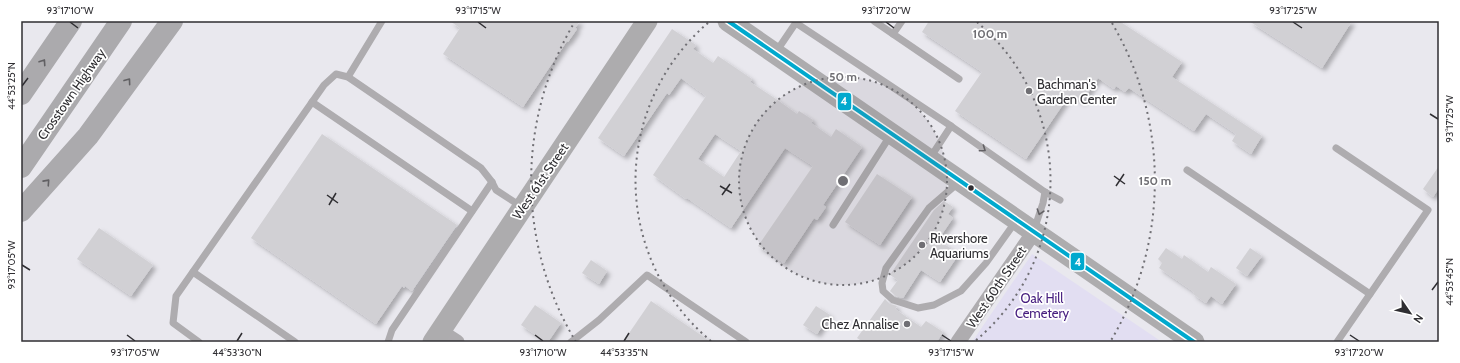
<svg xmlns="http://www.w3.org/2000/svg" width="1460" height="363" font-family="Cabin,sans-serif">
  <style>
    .green { fill: #e2def2 }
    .building { fill: #d1d0d4; fill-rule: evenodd; filter: url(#shadow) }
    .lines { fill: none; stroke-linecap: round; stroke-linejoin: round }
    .lane { stroke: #aeacaf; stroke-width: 7 }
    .street { stroke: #aeacaf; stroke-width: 15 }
    .secondary { stroke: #adacae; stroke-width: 21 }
    .highway { stroke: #abaaad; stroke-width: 22 }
    .bus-1-casing { stroke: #fff; stroke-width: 7 }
    .bus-1 { stroke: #00a9ce; stroke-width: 4 }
    .oneway { stroke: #616063 }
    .oneway2 { stroke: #626064 }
    .ticks { fill: none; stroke: #2f2e32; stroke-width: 1.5 }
    .ring { fill: none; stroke: #706f74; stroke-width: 2; stroke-dasharray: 2 4 }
    .poi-dot { fill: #706f74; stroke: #fff; stroke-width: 1.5 }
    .bus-dot { fill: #2f2e32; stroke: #fff; stroke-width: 1.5 }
    .labels { text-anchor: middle; stroke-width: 3.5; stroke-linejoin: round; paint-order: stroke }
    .poi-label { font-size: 13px; fill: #2f2e32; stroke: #fff; text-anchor: start }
    .street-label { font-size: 13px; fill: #2f2e32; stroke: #fff }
    .park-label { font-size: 13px; fill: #482080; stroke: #fff }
    .centre { fill: #706f74; stroke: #fff; stroke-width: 2 }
    .ring-label { font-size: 12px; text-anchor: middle; font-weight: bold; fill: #706f74; stroke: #fff; stroke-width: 3.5; stroke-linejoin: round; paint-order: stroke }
    .line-badge { stroke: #fff; stroke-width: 1.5 }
    .badge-label { font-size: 11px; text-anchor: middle; font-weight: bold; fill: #fff }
    .neatline { fill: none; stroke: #2f2e32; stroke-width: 1.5 }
    .ticks-label { font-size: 10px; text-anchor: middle; fill: #2f2e32 }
  </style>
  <defs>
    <filter id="shadow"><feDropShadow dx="3.5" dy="3.5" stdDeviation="2" flood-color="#0004"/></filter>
  </defs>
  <rect width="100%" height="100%" fill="#e9e8ee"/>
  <polygon class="green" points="1032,254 1162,342 972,342"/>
  <g class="building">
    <polygon points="450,21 580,21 575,28 577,29 568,42 567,41 523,107 443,54 460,28"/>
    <polygon points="929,21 1119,21 1182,62 1172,77 1262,136 1251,154 1232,141 1236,134 1206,114 1194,131 1129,88 1125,92 1116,86 1114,89 1098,78 1082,102 1070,94 1026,159 955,111 982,72 922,32"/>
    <polygon points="1249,21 1352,21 1322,68"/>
    <path d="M672 29 696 45 693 49 713 63 718 56 752 79 750 82 776 99 797 114 799 111 813 120 811 123 831 137 836 129 862 147 823 205 826 207 817 220 814 218 784 263 758 246 813 166 785 148 731 228 687 198 686 199 653 175 706 96 681 78 669 95 667 93 624 156 598 138ZM715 134 741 151 724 177 698 159Z"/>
    <polygon points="322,134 457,225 412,291 405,286 404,288 402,286 376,324 251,238"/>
    <polygon points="1439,166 1439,188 1433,197 1423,189"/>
    <polygon points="877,174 912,197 880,245 845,222"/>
    <polygon points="944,201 953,207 948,214 953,218 938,240 959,254 940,282 921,270 903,298 896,296 890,291 898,280 890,275 934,210"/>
    <polygon points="99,228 153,265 131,296 77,259"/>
    <polygon points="1166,248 1182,259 1184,255 1208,272 1211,267 1236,284 1222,304 1211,296 1206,303 1193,294 1194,292 1159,268 1162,263 1158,259"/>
    <polygon points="1250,248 1262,256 1247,276 1236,268"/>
    <polygon points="591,260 607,271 599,284 582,273"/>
    <polygon points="885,299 890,304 897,306 895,309 921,327 926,321 943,332 937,342 863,342 857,338"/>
    <polygon points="651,301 711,342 623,342"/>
    <polygon points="535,305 561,323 548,342 546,342 521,325"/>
    <polygon points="816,306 830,315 817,334 803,325"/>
  </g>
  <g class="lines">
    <g class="lane">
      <polyline points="874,21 893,34"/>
      <polyline points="902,21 893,34 959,79"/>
      <polyline points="796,23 951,126 1045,192 1060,200"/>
      <polyline points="776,52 797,21"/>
      <polyline points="348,77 382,21"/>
      <polyline points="312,102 472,211"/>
      <polyline points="1336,148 1428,210 1337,342"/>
      <polyline points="930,158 951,126"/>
      <polyline points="1187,170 1370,294"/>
      <polyline points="958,183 929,208 886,268 882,283 883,291 893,300 918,308 934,305 961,291 986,263 1016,221"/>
      <polyline points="833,225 890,136"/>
      <polyline points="1034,230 1043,203 1045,192"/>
      <polyline points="193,272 295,342"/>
      <polyline points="199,342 173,323 176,296 324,85 336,74 348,77 481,168 492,182 496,190 522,207"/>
      <polyline points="388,342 392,330 492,182"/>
      <polyline points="571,342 599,320 647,275 746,342"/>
    </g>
    <g class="street">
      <polyline points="440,331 457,342"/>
      <polyline points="958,342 1034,232"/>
    </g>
    <g class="secondary">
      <polyline points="728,21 1194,342"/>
      <polyline points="433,342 647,21"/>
    </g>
    <g class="highway">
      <polyline points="21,94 71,21"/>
      <polyline points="21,167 121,21"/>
      <polyline points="21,211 88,136 172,21"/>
    </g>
    <g class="bus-1-casing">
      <polyline id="bus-1" points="728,21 1194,342"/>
    </g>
    <use href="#bus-1" class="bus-1"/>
  </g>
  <defs><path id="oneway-chevron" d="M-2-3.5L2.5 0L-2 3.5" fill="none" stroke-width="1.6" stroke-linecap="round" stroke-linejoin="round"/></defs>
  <g class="oneway">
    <use href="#oneway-chevron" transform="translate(43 62) rotate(-56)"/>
    <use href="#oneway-chevron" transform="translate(128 81) rotate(-54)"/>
    <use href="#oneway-chevron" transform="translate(47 182) rotate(-48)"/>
  </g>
  <g class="oneway2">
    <use href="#oneway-chevron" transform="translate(983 149) rotate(35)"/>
    <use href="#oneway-chevron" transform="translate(1040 212) rotate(108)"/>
  </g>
  <path class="ticks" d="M70 22 78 28M478 22 486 28M886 22 894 28M1293 22 1302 28M22 86 28 78M1430 114 1438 119M1114 176 1125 184M720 186 732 193M1116 186 1124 174M327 195 338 203M722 195 730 184M329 205 336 193M22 265 30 270M1432 290 1438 282M127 335 135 341M535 335 543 341M942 335 951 341M1350 335 1359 341M237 341 242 333M624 341 629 333"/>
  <circle cx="843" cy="181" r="104" fill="#706f74" fill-opacity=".12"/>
  <g class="ring">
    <circle cx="843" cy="181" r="104"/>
    <path d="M711 341A208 208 0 0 1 709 22M977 22A208 208 0 0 1 975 341"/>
    <path d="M576 342A312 312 0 0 1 574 23M1112 23A312 312 0 0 1 1110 342"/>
  </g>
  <g class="poi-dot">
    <circle cx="1029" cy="91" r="4"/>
    <circle cx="922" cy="245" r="4"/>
    <circle cx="907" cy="324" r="4"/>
  </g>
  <circle class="bus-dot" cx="971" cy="188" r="3.5"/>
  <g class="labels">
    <g class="poi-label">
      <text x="1037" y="89">Bachman's<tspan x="1037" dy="15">Garden Center</tspan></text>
      <text x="930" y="243">Rivershore<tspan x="930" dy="15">Aquariums</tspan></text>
      <text x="899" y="329" text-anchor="end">Chez Annalise</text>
    </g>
    <g class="street-label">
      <text transform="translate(71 94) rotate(-55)" y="5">Crosstown Highway</text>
      <text transform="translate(540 181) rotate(-56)" y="5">West 61st Street</text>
      <text transform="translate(996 287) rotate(-56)" y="5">West 60th Street</text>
    </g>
    <g class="park-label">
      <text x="1042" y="303">Oak Hill<tspan x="1042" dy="15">Cemetery</tspan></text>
    </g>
  </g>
  <circle cx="843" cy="181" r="6" class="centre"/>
  <g class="ring-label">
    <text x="990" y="38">100 m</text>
    <text x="843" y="81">50 m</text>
    <text x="1155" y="185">150 m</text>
  </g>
  <g class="line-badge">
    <rect x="837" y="92" width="15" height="19" rx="4" fill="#00a9ce"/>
    <rect x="1070" y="252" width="15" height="19" rx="4" fill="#00a9ce"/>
  </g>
  <g class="badge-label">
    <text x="844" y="105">4</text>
    <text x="1078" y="266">4</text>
  </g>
  <rect width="1460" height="363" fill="none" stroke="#ffffff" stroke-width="44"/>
  <g transform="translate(1410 313) rotate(124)" stroke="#ffffff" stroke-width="3" paint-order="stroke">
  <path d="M0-3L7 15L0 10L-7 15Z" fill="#2f2e32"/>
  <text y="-6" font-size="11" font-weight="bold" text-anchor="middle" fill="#2f2e32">N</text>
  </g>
  <rect x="22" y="22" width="1416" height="319" class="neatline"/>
  <g class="ticks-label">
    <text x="70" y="14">93°17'10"W</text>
    <text x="478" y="14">93°17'15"W</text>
    <text x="886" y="14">93°17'20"W</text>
    <text x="1293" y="14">93°17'25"W</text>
    <text transform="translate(11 86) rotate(-90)" y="4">44°53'25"N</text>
    <text transform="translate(1449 119) rotate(-90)" y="4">93°17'25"W</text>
    <text transform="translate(11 265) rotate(-90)" y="4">93°17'05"W</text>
    <text transform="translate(1449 282) rotate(-90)" y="4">44°53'45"N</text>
    <text x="135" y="356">93°17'05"W</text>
    <text x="237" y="356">44°53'30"N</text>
    <text x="543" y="356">93°17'10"W</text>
    <text x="624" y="356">44°53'35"N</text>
    <text x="951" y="356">93°17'15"W</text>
    <text x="1359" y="356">93°17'20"W</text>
  </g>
</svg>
